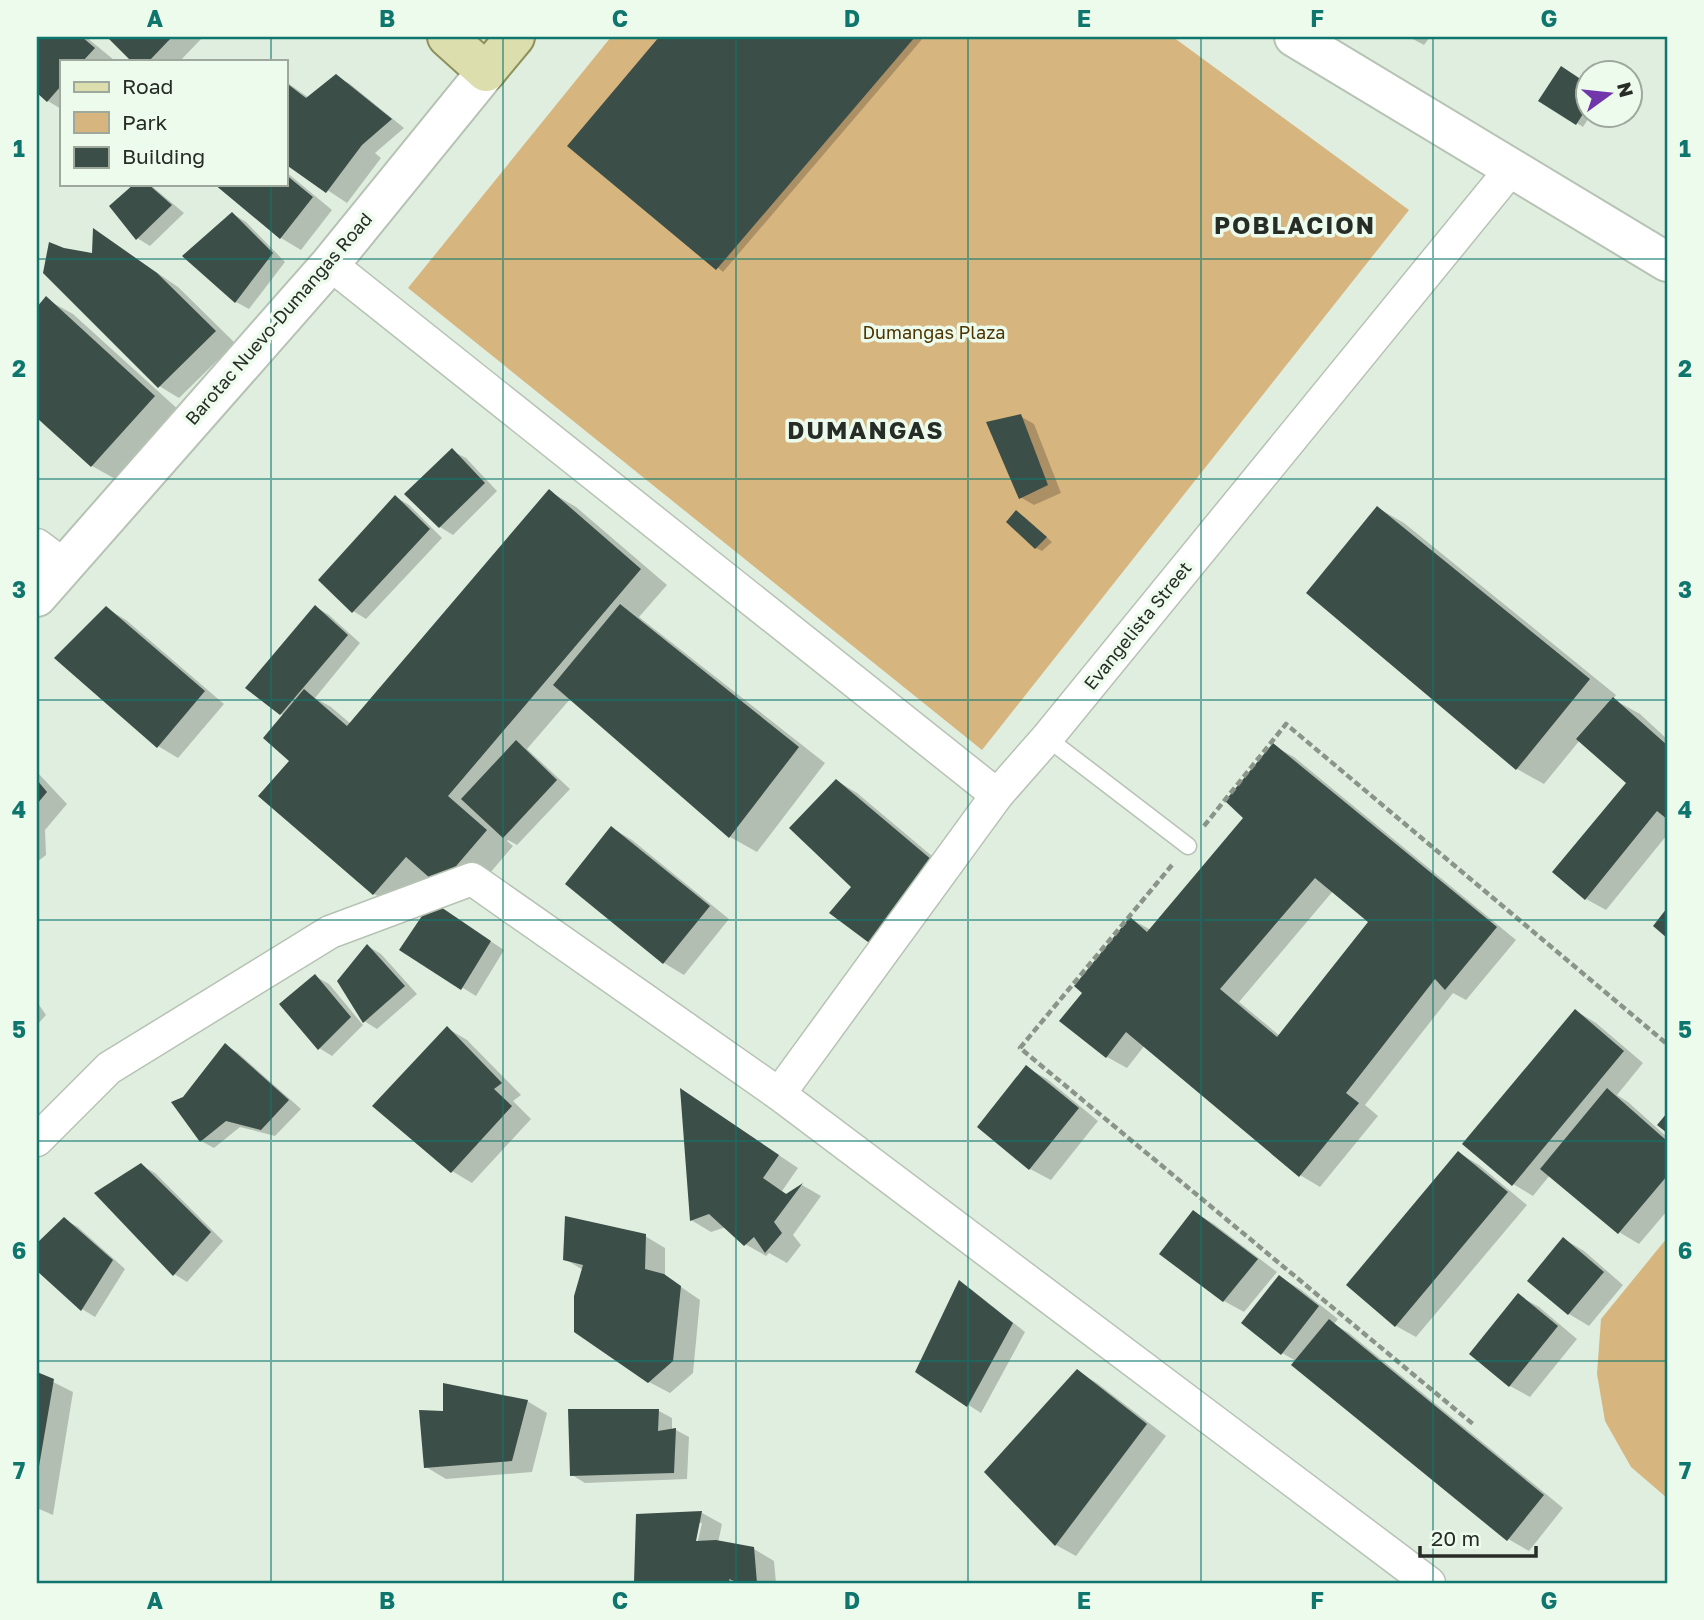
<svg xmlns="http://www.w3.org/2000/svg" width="1704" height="1620" font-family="'Golos Text',sans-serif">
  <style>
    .green { fill: #d7b57f }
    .shadow { fill: #0003; fill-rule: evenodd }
    .building { fill: #3b4e48; fill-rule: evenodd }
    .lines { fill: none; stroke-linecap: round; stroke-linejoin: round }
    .service-casing { stroke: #b6c3b4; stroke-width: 19 }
    .minor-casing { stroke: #b6c3b4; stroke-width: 35 }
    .tertiary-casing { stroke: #b6c3b4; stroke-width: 42 }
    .primary-casing { stroke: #8e915b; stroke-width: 42 }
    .path { stroke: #8a9489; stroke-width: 4.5; stroke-dasharray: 7 3.5; stroke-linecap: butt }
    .service { stroke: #fff; stroke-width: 16 }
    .minor { stroke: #fff; stroke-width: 32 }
    .tertiary { stroke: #fff; stroke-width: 38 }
    .primary { stroke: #dcdeae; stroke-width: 38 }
    .grid { fill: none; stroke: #0f766e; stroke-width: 2; stroke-opacity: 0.55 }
    .labels { text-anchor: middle; stroke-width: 7; stroke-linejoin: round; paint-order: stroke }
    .street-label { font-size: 18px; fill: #272c26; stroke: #edfbec }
    .park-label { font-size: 18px; fill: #4d3400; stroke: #edfbec }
    .district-label { font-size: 24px; font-weight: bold; letter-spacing: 2px; fill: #272c26; stroke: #edfbec }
    .neatline { fill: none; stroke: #0f766e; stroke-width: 2.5 }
    .grid-label { font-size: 23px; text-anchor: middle; font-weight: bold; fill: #0f766e }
  </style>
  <rect width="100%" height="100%" fill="#e0eedf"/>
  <g class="green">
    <polygon points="611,37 1173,37 1409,210 982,750 408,288"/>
    <polygon points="1667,1238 1667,1498 1631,1467 1605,1421 1597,1374 1601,1319"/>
  </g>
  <g class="shadow">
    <polygon points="37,37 86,37 114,60 61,61 61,109 48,101 37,90"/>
    <polygon points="109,37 203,37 180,61 133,61"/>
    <polygon points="661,37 924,37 723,272 569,145"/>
    <polygon points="1409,37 1430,37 1424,45"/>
    <polygon points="1561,68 1588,86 1590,116 1583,127 1541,100"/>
    <polygon points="336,76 350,84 404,128 375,153 381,158 347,203 285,162 285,81 309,98"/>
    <polygon points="285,171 332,210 301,250 281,238 217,184 285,184"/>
    <polygon points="137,184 148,184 154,188 184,213 150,246 137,238 111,207"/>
    <polygon points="233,214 246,222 285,262 249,309 236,302 185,256"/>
    <polygon points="95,230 178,287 235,343 179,398 159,386 64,250 93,255"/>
    <polygon points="46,299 73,314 181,412 119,481 92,466 39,417 37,419 37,309"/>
    <polygon points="1020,416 1034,424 1061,493 1034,505 1020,497"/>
    <polygon points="452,451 466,458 497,491 453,535 440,527"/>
    <polygon points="549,491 576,507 667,585 639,617 825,763 757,852 730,837 571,698 527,749 570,789 517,845 508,840 507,841 513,846 467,900 440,885 430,875 401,909 374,894 261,796 292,760 284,716 247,688 316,607 329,615 360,643 315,698 331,707 351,724"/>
    <polygon points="396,497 409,505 442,538 366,619 353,611"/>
    <polygon points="1378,508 1404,523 1616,695 1613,699 1640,714 1667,739 1667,835 1606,910 1586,899 1634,789 1580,740 1544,784 1517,769 1309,593"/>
    <polygon points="1023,516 1052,542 1042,551 1036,548"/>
    <polygon points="106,608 126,620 224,704 178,758 158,746"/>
    <path d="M1274 746 1294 757 1516 940 1466 1000 1453 993 1365 1105 1378 1116 1320 1187 1300 1175 1145 1045 1127 1068 1107 1057 1062 1021 1084 992 1131 919 1151 930 1245 818ZM1333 891 1370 922 1280 1036 1239 1002Z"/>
    <polygon points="37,772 67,804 45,830 46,855 37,862"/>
    <polygon points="837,781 857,793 958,878 893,955 853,887"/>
    <polygon points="612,828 632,840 729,919 684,975 664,963 567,884"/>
    <polygon points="445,911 504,950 476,996 402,950"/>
    <polygon points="368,946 381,954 417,994 377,1029 364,1021"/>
    <polygon points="315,976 329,984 363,1025 332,1056 319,1048"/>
    <polygon points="37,1002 46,1015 37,1025"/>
    <polygon points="1576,1011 1596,1023 1643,1063 1617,1095 1628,1102 1667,1137 1667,1211 1639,1244 1619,1232 1550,1175 1533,1196 1513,1184"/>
    <polygon points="447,1028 467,1040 521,1095 513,1101 531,1119 472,1183 452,1171"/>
    <polygon points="225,1045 238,1053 301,1109 275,1136 240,1127 214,1148 201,1141 184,1098"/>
    <polygon points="1027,1068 1047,1079 1098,1121 1051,1180 1030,1169 979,1127"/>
    <polygon points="700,1102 798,1168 782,1191 788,1195 802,1185 821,1196 793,1235 801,1245 787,1263 769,1253 766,1256 745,1244 726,1227 711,1232 691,1220"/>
    <polygon points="1459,1153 1479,1165 1527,1205 1416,1337 1396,1326"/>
    <polygon points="141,1165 155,1173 223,1241 187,1282 174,1274"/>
    <polygon points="1194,1212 1214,1224 1277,1272 1244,1312 1224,1301"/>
    <polygon points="65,1220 78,1227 125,1269 95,1317 82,1309 37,1269 37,1246"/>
    <polygon points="645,1236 665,1248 665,1276 700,1300 693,1373 670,1393 649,1382 583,1270 565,1259"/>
    <polygon points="1564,1239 1584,1251 1623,1285 1589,1326 1569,1314"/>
    <polygon points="1280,1277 1300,1289 1338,1319 1334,1324 1349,1333 1563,1508 1529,1551 1508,1539 1294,1364 1296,1361 1282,1353"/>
    <polygon points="959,1283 972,1290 1025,1332 981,1413 917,1372"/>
    <polygon points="1519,1296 1539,1307 1577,1339 1530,1397 1510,1386 1472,1354"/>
    <polygon points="1077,1371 1097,1383 1166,1436 1076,1556 1056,1545 987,1472"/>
    <polygon points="37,1374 73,1392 53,1515 37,1508"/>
    <polygon points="527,1401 547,1413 532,1472 446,1479 426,1467 445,1412"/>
    <polygon points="659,1411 672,1418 672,1430 676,1430 689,1437 687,1479 585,1483 572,1475"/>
    <path d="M702 1513 722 1524 718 1543 754 1549 774 1561 776 1583H635L638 1516ZM698 1523H702L696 1549H692Z"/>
  </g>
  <g class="building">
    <polygon points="37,37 82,37 95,48 83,61 61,61 61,86 47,102 37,93"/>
    <polygon points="107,37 172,37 149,61 131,61"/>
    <polygon points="659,37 915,37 716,270 567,146"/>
    <polygon points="1561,66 1588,84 1588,106 1576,125 1538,101"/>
    <polygon points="336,74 392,119 362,145 326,193 285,164 285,82 306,98"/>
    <polygon points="285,174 313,197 280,239 214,184 285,184"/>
    <polygon points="134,184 148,184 172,205 136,240 109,206"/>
    <polygon points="232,212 273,253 235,303 182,256"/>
    <polygon points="93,228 157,273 216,331 158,388 43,273 49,242 64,248 92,253"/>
    <polygon points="46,296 155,396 91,467 37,418 37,307"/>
    <polygon points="1021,414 1048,485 1019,499 986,422"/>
    <polygon points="452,448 485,483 439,528 404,494"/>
    <polygon points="549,489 641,569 448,796 487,830 439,886 406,857 373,895 258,796 289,761 263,738 304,689 347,726"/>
    <polygon points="395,495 430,529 352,613 318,580"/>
    <polygon points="1377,506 1590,679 1516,770 1306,593"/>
    <polygon points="1016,510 1047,537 1035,549 1006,522"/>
    <polygon points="620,604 799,747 729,838 553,685"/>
    <polygon points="315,605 348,635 280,715 245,688"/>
    <polygon points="106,606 205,691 157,748 54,658"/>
    <polygon points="1613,697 1667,745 1667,819 1657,811 1585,900 1552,872 1626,783 1576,739"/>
    <polygon points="516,740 557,780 503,838 461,799"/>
    <path d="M1273 743 1497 927 1445 990 1435 979 1346 1093 1359 1103 1299 1177 1126 1032 1106 1058 1059 1021 1082 993 1074 986 1130 917 1147 932 1243 818 1225 801ZM1315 878 1368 922 1277 1037 1220 989Z"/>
    <polygon points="836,779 939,866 872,945 829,913 851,887 789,828"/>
    <polygon points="37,780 47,792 37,804"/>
    <polygon points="611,826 710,906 663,964 565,884"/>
    <polygon points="432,901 491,941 461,990 399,950"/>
    <polygon points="1667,908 1667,938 1653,926"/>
    <polygon points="367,944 405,986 363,1023 337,981"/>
    <polygon points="315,974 351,1017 318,1050 279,1004"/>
    <polygon points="1575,1009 1624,1051 1512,1186 1462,1144"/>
    <polygon points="447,1026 502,1083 494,1089 512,1106 451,1173 372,1106"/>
    <polygon points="225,1043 289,1100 261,1130 226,1121 200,1142 171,1102 183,1097"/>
    <polygon points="1026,1065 1079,1108 1029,1170 977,1127"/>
    <polygon points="680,1088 779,1155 763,1178 786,1194 803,1183 774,1222 782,1233 765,1253 754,1237 744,1246 709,1214 690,1221"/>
    <polygon points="1607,1088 1667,1141 1667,1176 1618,1234 1540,1169"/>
    <polygon points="1667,1113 1667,1133 1657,1125"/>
    <polygon points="1458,1151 1508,1192 1395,1327 1346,1285"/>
    <polygon points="141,1163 211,1232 173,1276 94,1193"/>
    <polygon points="1193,1210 1258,1259 1223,1302 1159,1254"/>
    <polygon points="565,1216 646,1234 645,1269 664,1274 681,1286 673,1361 648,1383 574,1332 574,1296 583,1265 563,1260"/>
    <polygon points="64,1217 113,1260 81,1311 37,1271 37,1243"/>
    <polygon points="1563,1237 1604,1272 1568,1315 1527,1281"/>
    <polygon points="1279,1275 1319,1306 1281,1355 1241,1323"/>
    <polygon points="959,1280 1013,1323 967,1407 915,1372"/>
    <polygon points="1518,1293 1558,1326 1509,1387 1469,1354"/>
    <polygon points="1329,1319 1544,1495 1507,1541 1291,1365"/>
    <polygon points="1077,1369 1147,1424 1055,1546 984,1472"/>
    <polygon points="37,1372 54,1379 38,1472 37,1472"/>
    <polygon points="443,1383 528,1400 512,1461 424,1468 419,1410 443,1411"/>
    <polygon points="568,1409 659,1409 658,1431 676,1428 674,1473 570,1476"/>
    <polygon points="702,1511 696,1541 716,1540 754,1547 757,1583 739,1583 729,1579 730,1583 634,1583 636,1514"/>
  </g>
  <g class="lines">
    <g class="service-casing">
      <polyline id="service" points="1047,738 1188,846"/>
    </g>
    <g class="minor-casing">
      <g id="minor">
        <polyline points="330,264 997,795"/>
        <polyline points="37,545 64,565"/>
        <polyline points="779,1094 997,795 1047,738 1512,168"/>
        <polyline points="37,1140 109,1068 330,932 472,879 779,1094 1429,1583"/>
      </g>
    </g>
    <g class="tertiary-casing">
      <g id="tertiary">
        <polyline points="1294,37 1667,262"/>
        <polyline points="37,597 330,264 486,72"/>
      </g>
    </g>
    <g class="primary-casing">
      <polyline id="primary" points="447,37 486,72 515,37"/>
    </g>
    <g class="path">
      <polyline points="1204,826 1286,724 1667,1044"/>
      <polyline points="1172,865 1020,1048 1473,1424"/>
    </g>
    <use href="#service" class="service"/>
    <use href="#minor" class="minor"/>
    <use href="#tertiary" class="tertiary"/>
    <use href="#primary" class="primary"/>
  </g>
  <path class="grid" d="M271 37V61M503 37V1583M736 37V1583M968 37V1583M1201 37V1583M1433 37V1583M271 184V1583M37 259H1667M37 479H1667M37 700H1667M37 920H1667M37 1141H1667M37 1361H1667"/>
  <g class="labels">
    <g class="street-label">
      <text transform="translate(279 319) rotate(-49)" y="6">Barotac Nuevo-Dumangas Road</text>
      <text transform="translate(1138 626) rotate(-51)" y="6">Evangelista Street</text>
    </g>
    <g class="park-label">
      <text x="934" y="339">Dumangas Plaza</text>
    </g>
    <g class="district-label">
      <text x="1295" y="234">POBLACION</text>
      <text x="866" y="439">DUMANGAS</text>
    </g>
  </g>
  <rect width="1704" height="1620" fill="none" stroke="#edfbec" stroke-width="77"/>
  <rect x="60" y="60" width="228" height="126" fill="#edfbec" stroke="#9ea89d" stroke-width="2"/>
  <rect x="74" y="82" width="35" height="10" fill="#dcdeae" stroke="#9ea89d" stroke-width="2"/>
  <text x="122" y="94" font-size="21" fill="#272c26">Road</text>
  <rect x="74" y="112" width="35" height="21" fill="#d7b57f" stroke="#9ea89d" stroke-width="2"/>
  <text x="122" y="130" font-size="21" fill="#272c26">Park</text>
  <rect x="74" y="147" width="35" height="21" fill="#3b4e48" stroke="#9ea89d" stroke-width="2"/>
  <text x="122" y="164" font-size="21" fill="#272c26">Building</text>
  <g transform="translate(1609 94) rotate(75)"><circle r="33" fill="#edfbec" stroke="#9ea89d" stroke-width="2"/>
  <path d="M0-5L12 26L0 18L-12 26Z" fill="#7136ac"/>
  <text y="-10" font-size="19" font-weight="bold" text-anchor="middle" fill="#272c26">N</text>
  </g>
  <path d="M1420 1546v10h116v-10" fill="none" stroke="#272c26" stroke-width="3.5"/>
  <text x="1431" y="1546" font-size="21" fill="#272c26" stroke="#edfbec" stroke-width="5" paint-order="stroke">20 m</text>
  <rect x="38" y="38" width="1628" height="1544" class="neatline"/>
  <g class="grid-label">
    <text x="155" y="27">A</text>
    <text x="387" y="27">B</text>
    <text x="620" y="27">C</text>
    <text x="852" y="27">D</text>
    <text x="1084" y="27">E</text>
    <text x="1317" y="27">F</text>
    <text x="1549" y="27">G</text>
    <text x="19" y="157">1</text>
    <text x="1685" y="157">1</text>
    <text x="19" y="377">2</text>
    <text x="1685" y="377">2</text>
    <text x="19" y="598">3</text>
    <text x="1685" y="598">3</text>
    <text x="19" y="818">4</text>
    <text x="1685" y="818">4</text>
    <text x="19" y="1038">5</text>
    <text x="1685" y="1038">5</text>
    <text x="19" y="1259">6</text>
    <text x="1685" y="1259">6</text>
    <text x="19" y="1479">7</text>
    <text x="1685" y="1479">7</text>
    <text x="155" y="1609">A</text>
    <text x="387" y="1609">B</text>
    <text x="620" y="1609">C</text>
    <text x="852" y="1609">D</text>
    <text x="1084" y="1609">E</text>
    <text x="1317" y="1609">F</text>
    <text x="1549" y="1609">G</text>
  </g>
</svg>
